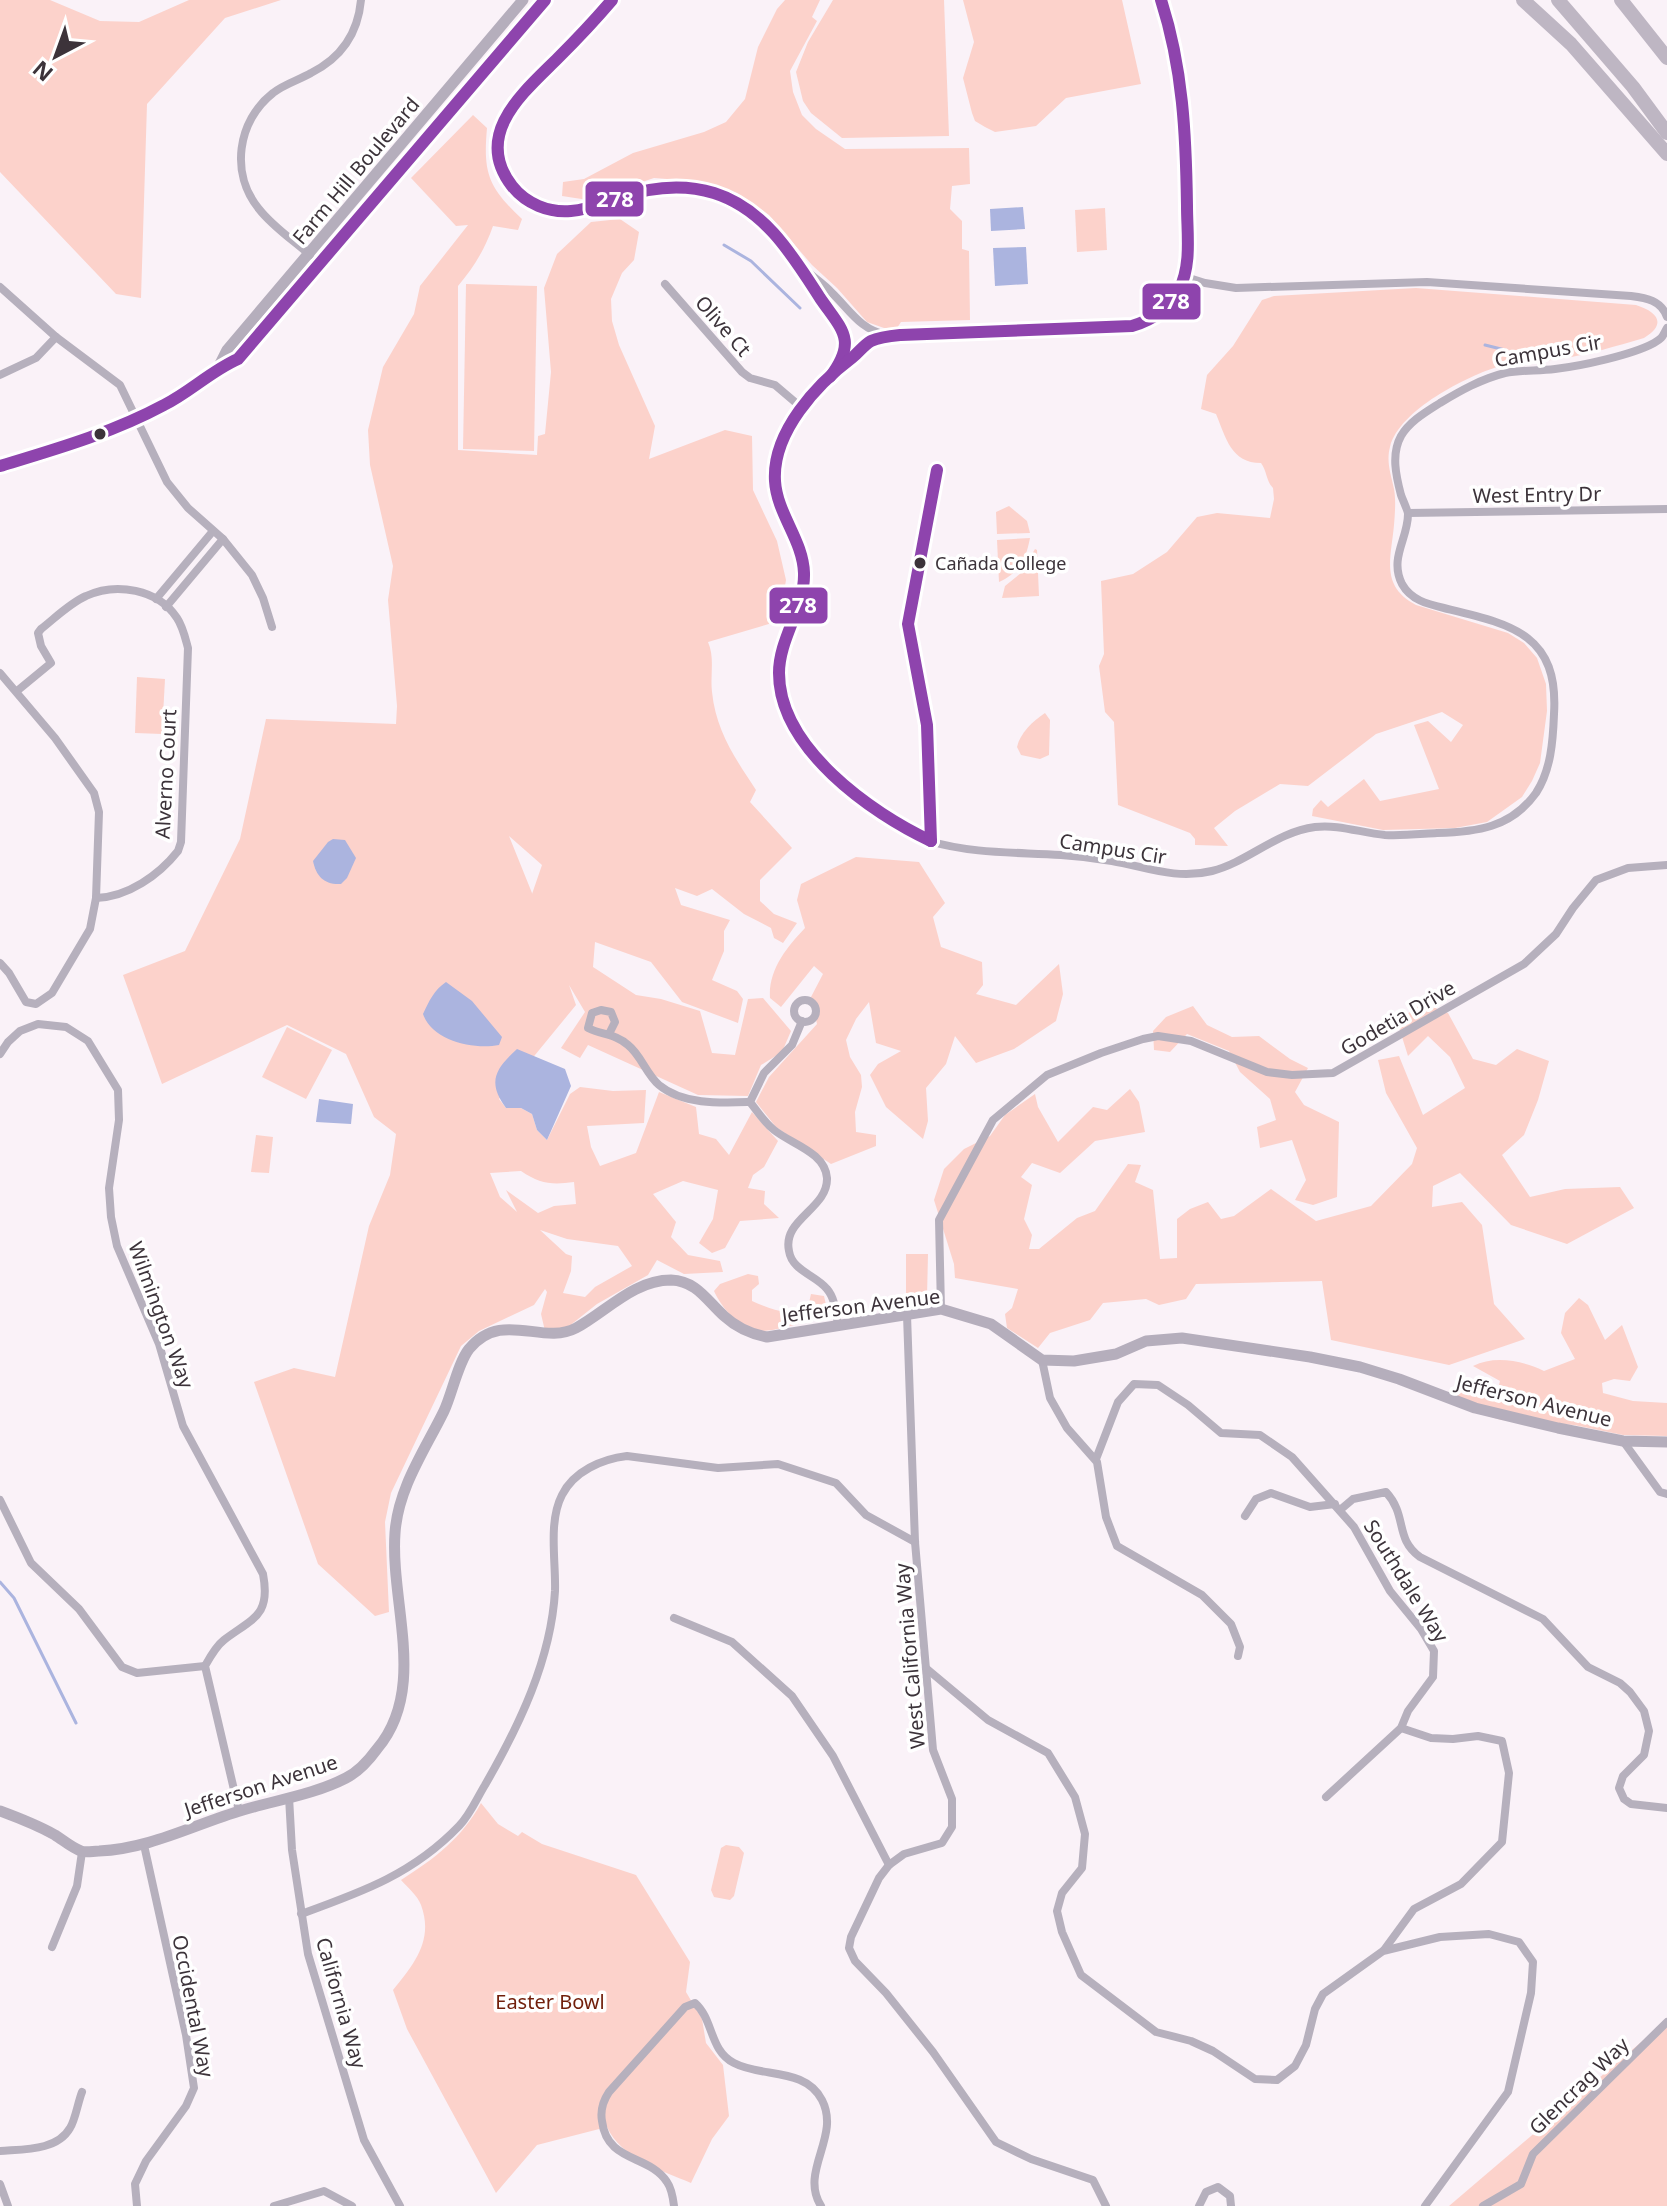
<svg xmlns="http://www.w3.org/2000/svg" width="1667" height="2206" font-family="'Noto Sans',sans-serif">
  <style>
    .green { fill: #fcd2cb; fill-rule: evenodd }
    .water { fill: #abb4df }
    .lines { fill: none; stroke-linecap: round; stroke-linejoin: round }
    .stream { stroke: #abb4df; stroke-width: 3 }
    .street { stroke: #b6b0bd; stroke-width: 8 }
    .secondary { stroke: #b5aebc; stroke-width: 11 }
    .highway { stroke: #beb6c3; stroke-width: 14 }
    .bus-1-casing { stroke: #fff; stroke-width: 18 }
    .bus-1 { stroke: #8e44ad; stroke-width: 12 }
    .bus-dot { fill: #3c333a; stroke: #fff; stroke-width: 3 }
    .labels { text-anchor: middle; stroke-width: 7; stroke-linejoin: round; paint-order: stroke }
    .bus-label { font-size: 18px; fill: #3c333a; stroke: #fff; text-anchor: start }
    .street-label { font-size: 20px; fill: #3c333a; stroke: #fff }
    .park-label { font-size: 20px; fill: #711f0b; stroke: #fff }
    .line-badge { stroke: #fff; stroke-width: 3 }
    .badge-label { font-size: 22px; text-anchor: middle; font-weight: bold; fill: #fff }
  </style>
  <rect width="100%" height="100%" fill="#faf2f8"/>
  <g class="green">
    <polygon points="0,0 50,0 100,21 139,22 189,0 281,0 225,18 147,104 141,298 116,294 0,172"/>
    <polygon points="785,0 820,0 812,17 817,21 790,71 793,92 802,115 816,129 845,149 969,148 970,184 952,186 950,209 962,221 962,249 969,251 970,320 901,322 897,328 884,328 867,322 837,288 812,265 769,215 737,193 694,181 654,178 588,200 562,196 563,182 584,179 633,153 704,132 726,122 745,99 758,47 777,9"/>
    <polygon points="833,0 944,0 949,136 842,138 811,113 803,101 796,72 808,42"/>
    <polygon points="963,0 1122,0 1141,84 1066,98 1036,126 995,132 985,127 975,121 972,113 963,78 974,42"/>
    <path d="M473 115 487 128C483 173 488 187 522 219L518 230 493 226C485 249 474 267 458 286V450L537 455 538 436 545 434 551 372 544 288 557 254 591 222 620 219 639 232 634 260 622 273 611 299 612 321 619 345 655 426 649 459 725 430 752 436 753 490 777 541 786 580 779 621 708 642C715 658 710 675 712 692 716 731 735 758 756 790L750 802 792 848 760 880V901L774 914 797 923 783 943 774 938 771 928 744 914 712 889 697 896 675 888 681 905 730 920 724 931V951L712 980 737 991 743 999 738 1023 682 1002 651 962 595 942 593 967 636 995 661 999 700 1011 712 1053 735 1055 748 999 763 998 791 1031 782 1052 761 1065 748 1096 698 1095 588 1045 580 1058 561 1048 585 1012 569 985 576 1005 499 1099 506 1108H521L532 1114 537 1130 547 1140 570 1094 580 1087 613 1091 646 1090 644 1123 587 1126 591 1147 600 1166 636 1153 659 1092 696 1107 699 1134 716 1139 729 1155 752 1112 778 1141 764 1167 753 1175 748 1188 765 1191 764 1204 779 1218 740 1221 725 1248 712 1253 699 1243 713 1219 718 1190 683 1181 653 1194 676 1222 671 1237 688 1255 720 1261 723 1272 684 1274 657 1260 648 1275 597 1304 568 1327 545 1331 541 1314 547 1292 545 1289 534 1305 479 1331 461 1346 391 1493 385 1522 389 1612 375 1616 318 1564 254 1382 294 1368 335 1377 369 1226 390 1175 396 1134 374 1117 346 1054 287 1025 162 1084 123 975 185 951 240 839 266 719 396 724 397 706 388 600 393 566 370 465 368 430 383 367 414 314 420 286 468 225 456 226 411 178ZM509 836 542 865 532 894V893ZM521 1171C540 1184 552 1185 574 1182L576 1204 554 1206 538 1213 506 1190 517 1212 500 1197 490 1173ZM540 1230 567 1239 618 1246 632 1266 595 1287 585 1297 563 1293 571 1271 572 1256 566 1254Z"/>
    <polygon points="1105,208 1107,250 1077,252 1075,210"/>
    <polygon points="466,284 537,286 534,451 463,449"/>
    <path d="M1416 288 1636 305C1658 312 1667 324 1644 338 1617 346 1589 354 1561 359 1541 362 1520 361 1500 366 1467 376 1399 410 1390 447 1386 462 1391 474 1394 489 1396 500 1395 513 1394 525 1391 559 1380 586 1416 605L1508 633 1524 643 1537 658 1546 684 1547 711 1540 763 1532 781 1522 797 1487 822 1455 828 1383 830 1312 816 1313 809 1321 800 1328 807 1364 779 1380 801 1439 789 1414 725 1428 721 1451 742 1463 725 1442 712 1376 734 1308 786 1280 784 1235 811 1214 828 1228 846 1195 845V839L1190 833 1118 805 1114 722 1105 712 1099 666 1104 654 1101 581 1133 574 1167 552 1197 517 1217 513 1270 518 1274 499 1273 488C1266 481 1267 471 1261 463 1231 463 1226 438 1216 414L1201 409 1207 375 1233 346 1262 300 1274 296Z"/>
    <polygon points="1009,506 1027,521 1030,533 997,534 996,512"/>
    <path d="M1030 538C1026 558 1021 572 999 582L997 540Z"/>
    <polygon points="1035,549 1037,550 1039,596 1002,598 1005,586 1021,573"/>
    <polygon points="137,677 165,679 162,734 135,733"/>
    <path d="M1045 713 1050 720 1049 755 1040 759 1021 755 1017 747C1020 733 1033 721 1045 713Z"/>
    <path d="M856 857 919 862 945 903 933 917 941 947 982 962 983 985 976 994 1016 1005 1059 964 1063 994 1056 1021 1014 1049 976 1063 955 1036 946 1064 926 1088 928 1121 923 1139 886 1107 870 1075 878 1064 901 1051 876 1043 869 1002 856 1019 846 1040 850 1057 861 1075 862 1087 855 1112 856 1132 876 1135V1146L831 1164 776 1127 756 1102 769 1077 817 1024 811 997 823 974 814 966 781 1007 770 998C768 970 787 947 805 928L797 900 801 884Z"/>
    <polygon points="1423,1003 1448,1013 1473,1059 1496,1065 1517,1049 1549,1061 1538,1100 1524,1135 1502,1155 1530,1197 1565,1189 1620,1187 1634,1208 1567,1244 1511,1225 1460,1173 1433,1186 1432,1207 1462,1202 1482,1225 1494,1304 1525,1339 1449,1365 1331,1340 1322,1281 1196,1284 1186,1299 1159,1305 1146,1299 1103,1303 1090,1320 1050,1333 1038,1348 1007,1328 1005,1314 1012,1308 1018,1289 955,1278 954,1264 934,1200 944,1169 964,1149 990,1136 1005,1115 1035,1094 1038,1107 1058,1142 1093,1107 1107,1110 1130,1089 1139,1102 1145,1132 1095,1141 1060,1173 1032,1163 1021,1177 1032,1185 1024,1219 1032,1235 1029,1249 1039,1249 1077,1218 1095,1211 1128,1164 1141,1165 1135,1182 1153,1190 1160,1259 1177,1258 1177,1219 1190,1209 1208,1202 1221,1219 1234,1216 1271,1189 1316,1221 1371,1206 1412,1164 1417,1148 1386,1093 1378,1060 1399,1056 1423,1115 1465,1088 1450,1057 1428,1036 1408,1056 1397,1021"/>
    <polygon points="1193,1006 1207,1025 1232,1037 1259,1036 1290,1059 1308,1068 1295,1092 1304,1105 1339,1122 1337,1197 1313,1205 1295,1200 1306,1180 1292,1140 1260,1148 1257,1127 1276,1120 1270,1099 1240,1072 1229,1051 1187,1034 1170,1052 1154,1050 1153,1031 1166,1017"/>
    <polygon points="287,1027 332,1050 306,1099 262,1077"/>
    <polygon points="256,1135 273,1137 269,1173 251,1172"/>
    <polygon points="906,1254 928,1254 927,1297 906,1297"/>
    <path d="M748 1274 758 1276 759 1284 752 1290V1301C773 1310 786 1316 808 1307L811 1294 824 1296 828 1314C809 1320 780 1331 760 1331 740 1330 721 1307 714 1291L720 1284Z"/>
    <path d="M1579 1298 1588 1305 1605 1340 1622 1325 1638 1367 1630 1381 1614 1379 1602 1383 1603 1393 1633 1401 1667 1403V1436L1623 1435 1574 1425 1501 1420 1456 1406 1452 1389 1497 1392 1500 1381 1473 1366C1495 1355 1523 1361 1544 1371L1575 1359 1561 1333 1565 1313Z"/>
    <path d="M481 1803 498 1824 518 1836 522 1832 542 1844 636 1875 690 1962 686 1992 702 2019 706 2043 723 2065 729 2116 712 2139 691 2183C661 2170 621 2158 607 2127L537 2145 496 2193 407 2029 393 1990C414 1964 434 1940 421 1905 418 1896 407 1887 401 1880 434 1859 462 1838 481 1803Z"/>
    <polygon points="726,1845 739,1847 744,1853 734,1896 730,1900 714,1897 711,1890 721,1848"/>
    <polygon points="1667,2020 1667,2206 1449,2206"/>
  </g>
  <g class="water">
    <polygon points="1023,207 1025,229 991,231 990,209"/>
    <polygon points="1026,247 1028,284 995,286 993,248"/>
    <path d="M333 839 345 840 356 858 347 878 341 884C324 885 316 876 313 861L328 842Z"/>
    <path d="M446 982 472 1001 502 1037 499 1045C474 1050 432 1041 423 1014 429 1001 434 990 446 982Z"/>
    <path d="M517 1049 565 1069 571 1086 547 1140 537 1130 532 1114 521 1108H506C487 1082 495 1069 517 1049Z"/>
    <polygon points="319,1099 353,1104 351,1124 316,1122"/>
  </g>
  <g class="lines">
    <g class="stream">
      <polyline points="724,245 751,261 800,308"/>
      <polyline points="1485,345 1505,350 1518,358"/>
      <polyline points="0,1582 14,1598 76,1723"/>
    </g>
    <g class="street">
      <path d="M612 0C592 24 571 45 549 66 537 79 522 91 511 106 499 123 496 144 501 164 504 177 513 190 524 198 568 231 611 194 657 188 683 185 710 190 734 202 764 217 781 244 804 268 812 277 823 283 831 292 850 310 860 330 887 335"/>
      <path d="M1161 0C1193 82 1184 169 1188 256 1185 290 1168 318 1132 326L901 335C892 336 880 337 871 342 862 346 863 348 856 355 851 359 845 362 840 366 808 394 768 444 776 488 781 519 803 542 804 575 804 613 780 639 779 673 776 737 873 823 929 841 973 854 1016 852 1061 855 1077 856 1095 858 1112 861 1146 867 1176 880 1212 871 1248 862 1276 832 1315 827 1338 824 1362 833 1385 835 1402 836 1420 834 1437 833 1476 832 1511 828 1536 793 1551 770 1553 741 1554 714 1559 633 1510 624 1444 608 1427 604 1411 600 1402 584 1389 558 1408 539 1408 514 1408 511 1402 498 1401 495 1396 476 1391 454 1401 436 1410 421 1426 412 1440 403 1460 391 1481 379 1505 373 1521 370 1538 371 1555 369 1581 366 1632 355 1654 343 1663 338 1662 337 1667 328"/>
      <path d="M310 255C293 240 273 227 259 209 230 174 237 121 273 93 284 84 299 80 311 73 341 58 358 33 361 0"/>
      <polyline points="807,273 819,297 846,331 846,346 842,363"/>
      <path d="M1186 277 1205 283 1236 288 1427 282 1631 296C1646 298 1661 300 1667 317"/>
      <polyline points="665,284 742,372 750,378 775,385 802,408"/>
      <polyline points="0,287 56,337 120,385 167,482 188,508 223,539 252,575 263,598 272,627"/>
      <polyline points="0,375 36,358 56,337"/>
      <polyline points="1408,513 1667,509"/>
      <polyline points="156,599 213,531"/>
      <polyline points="166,607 223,539"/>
      <polyline points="0,673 55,738 94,793 99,812 96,898 90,929 52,993 36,1004 26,1002 9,973 0,963"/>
      <path d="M17 691 51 663 41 646 38 633 41 629C55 618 70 603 86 596 116 582 158 589 177 618 183 627 185 637 188 648L181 842 178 851C159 875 128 897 96 898"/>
      <circle cx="805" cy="1011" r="11"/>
      <path d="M802 1021 792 1045 764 1073 750 1102C757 1111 764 1122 774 1130 791 1144 825 1152 827 1178 828 1209 782 1219 789 1251 792 1271 816 1275 827 1289 835 1298 836 1313 838 1325"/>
      <path d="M609 1034 615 1022 611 1012 601 1010 592 1013 588 1028C602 1035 616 1034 628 1045 641 1055 646 1074 659 1085 683 1105 721 1103 750 1102"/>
      <path d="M0 1054 8 1042 20 1031 38 1024 66 1027 88 1041 118 1090 119 1120 109 1188 111 1217 117 1246 159 1344 183 1426 263 1574C271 1616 253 1618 224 1640 216 1646 210 1657 205 1666L239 1811"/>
      <polyline points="941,1309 939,1220 993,1120 1047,1075 1101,1053 1143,1039 1158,1036 1191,1041 1267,1072 1292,1075 1333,1073 1524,964 1556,934 1573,908 1596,880 1628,868 1667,865"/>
      <polyline points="907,1315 915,1542 933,1750 952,1799 952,1827 942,1843 904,1854 889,1865 879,1878 851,1937 849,1948 855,1961 886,1993 933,2052 996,2142 1031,2159 1093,2180 1106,2206"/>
      <polyline points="1042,1360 1050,1398 1067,1428 1097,1462 1106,1517 1117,1546 1202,1595 1231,1624 1240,1647 1238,1656"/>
      <polyline points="1623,1441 1660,1492 1667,1494"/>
      <polyline points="1096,1459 1118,1402 1134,1384 1158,1385 1188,1405 1221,1433 1260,1435 1292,1457 1354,1527 1390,1591 1421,1629 1434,1651 1433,1677 1408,1711 1401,1728 1326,1797"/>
      <polyline points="0,1500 31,1563 79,1609 122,1667 137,1673 205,1666"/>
      <path d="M1340 1510 1353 1499 1386 1492C1408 1516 1394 1538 1420 1557L1543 1619 1588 1667 1620 1683 1630 1692 1644 1711 1649 1731 1644 1755 1623 1776 1619 1788 1624 1799 1631 1804 1667 1808"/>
      <polyline points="1245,1516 1256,1499 1271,1493 1310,1507 1335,1504"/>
      <polyline points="674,1618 732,1642 792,1696 833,1756 889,1865"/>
      <polyline points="927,1669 988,1720 1048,1753 1075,1797 1085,1834 1082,1868 1062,1893 1057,1911 1062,1932 1081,1975 1156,2032 1191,2041 1213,2051 1255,2079 1277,2080 1295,2066 1306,2045 1315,2009 1323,1994 1383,1951 1440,1937 1489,1934 1519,1942 1533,1962 1531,1993 1508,2092 1425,2206"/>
      <polyline points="289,1797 292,1850 308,1954 364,2140 400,2206"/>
      <path d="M301 1914C362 1892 413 1874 459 1826 470 1815 477 1798 485 1785 519 1726 551 1660 555 1591 556 1561 548 1522 562 1495 574 1471 602 1459 627 1456L718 1468 778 1464 836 1483 866 1515 915 1542"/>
      <polyline points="52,1947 77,1886 82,1852"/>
      <polyline points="1384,1950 1414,1909 1461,1884 1502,1842 1509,1773 1502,1741 1478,1736 1453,1739 1431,1738 1401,1728"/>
      <path d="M0 2151C23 2149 57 2151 70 2128 75 2121 78 2102 82 2092"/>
      <polyline points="0,2184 8,2206"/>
      <polyline points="137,2206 135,2184 146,2161 186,2106 194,2088 186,2035 144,1845"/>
      <polyline points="274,2206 324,2191 352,2206"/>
      <path d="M674 2206C673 2198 672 2189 667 2182 649 2154 607 2163 602 2121 600 2110 603 2101 609 2092L685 2007 695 2003C714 2020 709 2050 734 2063 762 2078 805 2067 822 2100 841 2137 799 2171 821 2206"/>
      <polyline points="1199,2206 1206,2192 1218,2187 1230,2196 1231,2206"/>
      <polyline points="1483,2206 1521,2184 1533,2154 1667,2022"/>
    </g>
    <g class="secondary">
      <polyline points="219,366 227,350 523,0"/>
      <path d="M0 466C55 449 113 433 165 405 191 392 211 369 238 359L542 0"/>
      <path d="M0 1811C19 1818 37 1825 55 1835 63 1840 72 1848 81 1851 86 1853 93 1851 99 1851 150 1849 195 1824 243 1810 277 1800 315 1794 346 1778 358 1772 369 1760 377 1749 428 1689 390 1603 395 1533 398 1488 425 1450 444 1411 452 1394 458 1363 469 1349 502 1309 542 1346 576 1328 607 1311 634 1280 671 1280 697 1281 707 1301 724 1316 736 1327 751 1334 767 1337L941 1309 991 1324 1042 1360 1074 1361 1116 1354 1146 1341 1182 1338 1310 1357 1360 1367 1399 1379 1475 1408 1558 1428 1623 1441 1667 1442"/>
    </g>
    <g class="highway">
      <polyline points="1523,0 1571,44 1667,154"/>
      <polyline points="1558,0 1633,87 1667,133"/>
      <polyline points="1621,0 1667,58"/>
    </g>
    <g class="bus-1-casing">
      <g id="bus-1">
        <path d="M612 0C595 20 577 39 558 58 524 92 472 134 512 186 526 204 549 213 571 211 588 210 603 203 618 198 650 187 682 183 714 193 765 209 793 256 820 298 842 330 858 340 830 377"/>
        <path d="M0 466C56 449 112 433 164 405 190 392 211 371 238 359L545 0"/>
        <path d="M931 841C871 813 779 748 779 673 779 638 805 608 804 573 803 540 777 514 775 481 772 432 817 384 853 357 859 352 864 345 871 341 880 337 891 336 901 335L1132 326C1152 320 1169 310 1179 290 1192 264 1187 234 1187 206 1186 135 1183 68 1161 0"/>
        <polyline points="931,841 927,725 908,624 937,470"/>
      </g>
    </g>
    <use href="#bus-1" class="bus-1"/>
  </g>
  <g class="bus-dot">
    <circle cx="100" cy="434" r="7"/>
    <circle cx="920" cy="563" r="7"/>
  </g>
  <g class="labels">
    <g class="bus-label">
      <text x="935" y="570">Cañada College</text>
    </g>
    <g class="street-label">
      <text transform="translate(356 171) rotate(-50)" y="7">Farm Hill Boulevard</text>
      <text transform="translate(723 326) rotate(49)" y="7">Olive Ct</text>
      <text transform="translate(1548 351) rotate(-10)" y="7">Campus Cir</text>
      <text transform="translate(1537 495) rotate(-1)" y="7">West Entry Dr</text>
      <text transform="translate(166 774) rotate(-87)" y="7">Alverno Court</text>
      <text transform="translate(1113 849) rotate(9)" y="7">Campus Cir</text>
      <text transform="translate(1398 1018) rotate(-30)" y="7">Godetia Drive</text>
      <text transform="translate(861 1306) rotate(-7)" y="7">Jefferson Avenue</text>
      <text transform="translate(161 1315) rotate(70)" y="7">Wilmington Way</text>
      <text transform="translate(1534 1401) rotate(14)" y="7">Jefferson Avenue</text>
      <text transform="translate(1406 1581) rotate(58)" y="7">Southdale Way</text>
      <text transform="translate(910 1656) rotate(-95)" y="7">West California Way</text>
      <text transform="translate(261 1786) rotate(-18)" y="7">Jefferson Avenue</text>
      <text transform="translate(341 2003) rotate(74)" y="7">California Way</text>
      <text transform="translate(193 2006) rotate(79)" y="7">Occidental Way</text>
      <text transform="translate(1579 2086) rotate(-44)" y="7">Glencrag Way</text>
    </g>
    <g class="park-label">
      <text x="550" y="2009">Easter Bowl</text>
    </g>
  </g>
  <g class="line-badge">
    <rect x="584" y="180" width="61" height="38" rx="8" fill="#8e44ad"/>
    <rect x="1141" y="282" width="61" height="39" rx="8" fill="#8e44ad"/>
    <rect x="768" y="586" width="61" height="39" rx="8" fill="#8e44ad"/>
  </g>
  <g class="badge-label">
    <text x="615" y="207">278</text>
    <text x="1171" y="309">278</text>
    <text x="798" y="613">278</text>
  </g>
  <g transform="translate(56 56) rotate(221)" stroke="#ffffff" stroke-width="6" paint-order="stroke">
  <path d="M0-6L14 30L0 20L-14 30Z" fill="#3c333a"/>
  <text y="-12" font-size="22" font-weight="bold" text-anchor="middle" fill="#3c333a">N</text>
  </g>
</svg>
